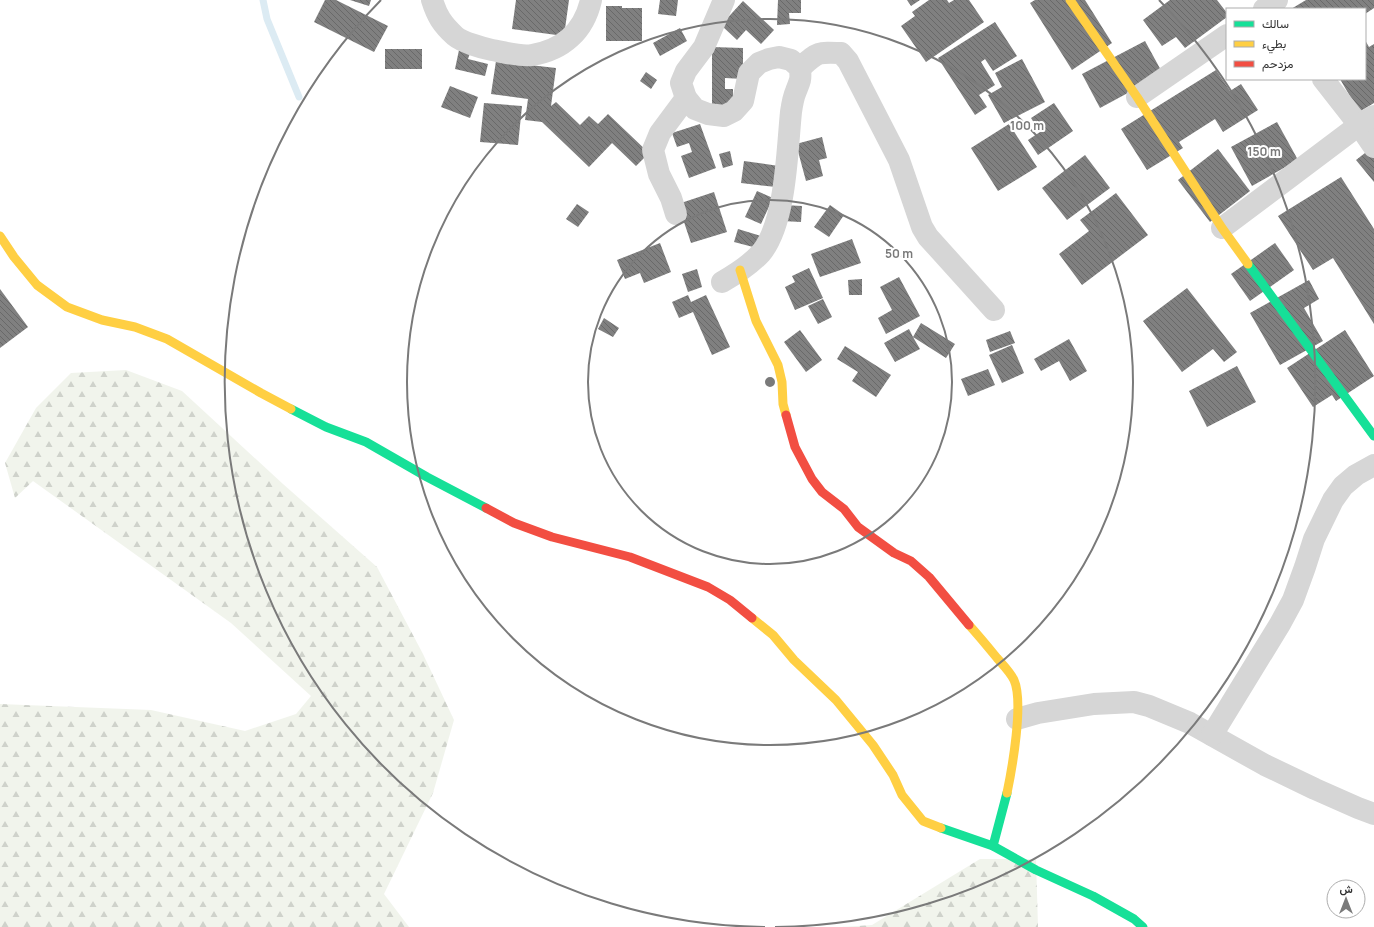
<svg xmlns="http://www.w3.org/2000/svg" width="1374" height="927" font-family="Manrope,Vazirmatn,sans-serif">
  <style>
    .forest { fill: url(#forest-firs) }
    .lines { fill: none; stroke-linecap: round; stroke-linejoin: round }
    .stream { stroke: #dcebf3; stroke-width: 7 }
    .building { fill: url(#building-back-hatch) }
    .street { stroke: #d6d6d6; stroke-width: 22 }
    .fast { stroke: #16e098; stroke-width: 9 }
    .slow { stroke: #ffcf43; stroke-width: 9 }
    .jam { stroke: #f24e42; stroke-width: 9 }
    .ring { fill: none; stroke: #7a7a7a; stroke-width: 2 }
    .centre { fill: #7a7a7a; stroke: #fff; stroke-width: 2 }
    .ring-label { font-size: 12px; text-anchor: middle; font-weight: bold; fill: #7a7a7a; stroke: #fff; stroke-width: 4; stroke-linejoin: round; paint-order: stroke }
  </style>
  <defs>
    <pattern id="forest-firs" width="22" height="20" patternUnits="userSpaceOnUse"><rect width="22" height="20" fill="#f1f4ec"/><path d="M5 1l3.5 6h-7zM16 11l3.5 6h-7z" fill="#cfd2cb"/></pattern>
    <pattern id="building-back-hatch" width="6" height="6" patternUnits="userSpaceOnUse"><rect width="6" height="6" fill="#808080"/><path d="M-1 5l2 2M0 0l6 6M5-1l2 2" fill="none" stroke="#696969"/></pattern>
  </defs>
  <rect width="100%" height="100%" fill="#fff"/>
  <g class="forest">
    <polygon points="126,370 182,391 283,484 377,567 423,654 454,720 433,793 384,894 409,927 0,927 0,704 151,710 245,731 296,714 311,696 231,623 33,481 15,498 5,463 36,408 71,373"/>
    <polygon points="980,859 1036,859 1038,927 842,927 872,925"/>
  </g>
  <g class="lines">
    <polyline class="stream" points="263,0 267,19 299,97"/>
  </g>
  <g class="building">
    <polygon points="325,0 336,0 388,26 374,52 314,22"/>
    <polygon points="350,0 371,0 369,6"/>
    <polygon points="516,0 569,0 564,36 512,29"/>
    <polygon points="660,0 678,0 676,16 658,14"/>
    <polygon points="778,0 801,0 801,13 789,13 790,24 777,25"/>
    <polygon points="907,0 920,0 911,6"/>
    <polygon points="929,0 947,0 949,3 954,0 969,0 984,22 926,62 901,26 915,16 912,12"/>
    <polygon points="1035,0 1085,0 1112,43 1072,70 1030,3"/>
    <polygon points="1170,0 1217,0 1227,13 1227,17 1185,48 1176,37 1162,46 1143,20"/>
    <polygon points="1306,0 1374,0 1374,8 1365,14 1365,9 1291,9"/>
    <polygon points="743,1 774,30 761,44 746,30 737,40 721,25"/>
    <polygon points="606,6 622,6 622,8 642,8 642,41 606,41"/>
    <polygon points="995,22 1017,56 993,71 985,59 981,62 995,85 979,95 987,107 975,115 938,58"/>
    <polygon points="680,28 687,41 660,56 653,43"/>
    <polygon points="1365,40 1369,47 1374,44 1374,103 1359,112 1340,79 1365,79"/>
    <polygon points="1145,41 1163,74 1100,108 1082,74"/>
    <polygon points="712,47 743,48 743,79 725,78 725,89 733,89 733,98 730,107 712,107"/>
    <rect x="385" y="49" width="37" height="20"/>
    <polygon points="459,50 470,53 468,59 488,64 485,76 455,69"/>
    <polygon points="1022,59 1045,102 1004,123 988,95 1002,87 995,73"/>
    <polygon points="496,61 556,68 551,106 556,102 580,125 589,116 598,124 608,114 649,153 636,166 612,143 589,167 542,122 525,120 528,99 491,94"/>
    <polygon points="1216,70 1230,91 1241,84 1258,110 1223,132 1215,119 1179,142 1183,148 1147,170 1121,129"/>
    <polygon points="646,72 657,80 651,89 640,81"/>
    <polygon points="450,86 478,97 470,118 441,107"/>
    <polygon points="484,103 522,106 518,145 480,142"/>
    <polygon points="1054,103 1073,131 1038,155 1028,140 1040,132 1031,118"/>
    <polygon points="1277,122 1298,160 1252,186 1231,147"/>
    <polygon points="700,124 716,168 689,178 681,156 692,152 689,143 677,147 672,133"/>
    <polygon points="1009,124 1037,167 998,191 971,148"/>
    <polygon points="822,137 827,158 819,160 823,176 806,181 796,144"/>
    <polygon points="1374,146 1374,182 1356,160"/>
    <polygon points="1218,149 1250,191 1210,222 1178,180"/>
    <polygon points="730,151 733,165 723,168 719,154"/>
    <polygon points="1085,155 1110,188 1067,220 1042,188"/>
    <polygon points="744,161 779,166 776,187 741,183"/>
    <polygon points="1341,177 1374,229 1374,324 1333,258 1313,270 1278,216"/>
    <polygon points="757,191 773,198 761,224 745,217"/>
    <polygon points="714,192 727,232 691,243 678,204"/>
    <polygon points="1116,193 1148,235 1082,285 1059,254 1089,231 1080,220"/>
    <polygon points="577,204 589,212 578,227 566,219"/>
    <polygon points="783,205 802,206 801,222 782,221"/>
    <polygon points="830,205 844,215 829,237 814,227"/>
    <polygon points="738,229 761,236 757,248 734,242"/>
    <polygon points="852,239 861,263 820,277 811,254"/>
    <polygon points="660,243 671,272 644,283 640,273 625,279 617,260"/>
    <polygon points="1275,243 1294,270 1250,301 1231,274"/>
    <polygon points="809,268 823,298 795,310 785,287 795,282 792,276"/>
    <polygon points="697,269 702,287 688,292 682,274"/>
    <polygon points="899,277 920,316 886,334 878,318 892,310 880,287"/>
    <polygon points="862,279 862,295 849,295 848,280"/>
    <polygon points="1309,280 1319,299 1304,308 1323,341 1280,365 1250,313"/>
    <polygon points="1187,288 1237,352 1224,362 1213,349 1182,372 1143,321"/>
    <polygon points="0,289 28,327 0,348"/>
    <polygon points="688,295 691,302 706,295 730,347 712,355 693,312 679,318 672,302"/>
    <polygon points="823,299 832,317 818,324 808,306"/>
    <polygon points="604,318 619,328 613,337 598,329"/>
    <polygon points="921,323 955,344 946,358 913,337 920,349 895,362 884,343 909,329 913,337"/>
    <polygon points="800,330 822,360 806,372 784,342"/>
    <polygon points="1345,330 1374,376 1336,401 1332,395 1313,407 1287,368"/>
    <polygon points="1010,331 1015,343 990,352 986,340"/>
    <polygon points="1069,339 1087,371 1070,381 1059,361 1041,371 1034,359"/>
    <polygon points="1012,345 1024,373 1002,383 989,355"/>
    <polygon points="845,346 891,375 876,397 852,381 858,372 837,359"/>
    <polygon points="1237,366 1256,402 1207,427 1189,391"/>
    <polygon points="988,369 995,385 968,396 961,379"/>
  </g>
  <g class="lines">
    <g class="street">
      <path d="M432 0C437 16 442 24 455 36 462 42 482 48 492 50 503 52 521 57 532 55 563 50 584 31 591 0"/>
      <polyline points="1264,9 1277,0"/>
      <path d="M800 68C818 52 817 52 841 53L848 61 899 160 922 227 928 237 994 310"/>
      <polyline points="1323,79 1359,125 1374,147"/>
      <polyline points="1137,97 1227,35"/>
      <polyline points="676,214 671,198 659,174 653,150 660,133 686,98"/>
      <polyline points="1222,228 1359,125 1374,116"/>
      <path d="M722 282C736 274 750 265 761 253 786 223 787 151 791 112 792 105 793 98 796 91 797 88 799 84 800 80 801 76 800 71 800 68L791 60 779 57 769 59 759 63 749 73 743 101 734 111 724 116 708 114 695 109 686 98 681 83 686 71 704 47 724 0"/>
      <polyline points="1017,719 1038,713 1094,704 1134,702 1149,706 1190,723 1265,765 1315,789 1358,808 1374,814"/>
      <polyline points="1212,735 1280,624 1293,600 1305,567 1314,539 1333,500 1343,486 1356,475 1374,465"/>
    </g>
    <g class="fast">
      <polyline points="1248,264 1374,436"/>
      <polyline points="291,409 326,427 366,442 427,477 486,508"/>
      <polyline points="941,828 993,846 1036,870 1093,896 1134,919 1143,927"/>
      <polyline points="993,846 1007,793"/>
    </g>
    <g class="slow">
      <polyline points="1070,0 1137,97 1222,228 1248,264"/>
      <polyline points="0,236 14,257 37,285 67,307 102,320 135,327 167,339 261,393 291,409"/>
      <polyline points="740,270 756,321 778,365 782,382 783,404 786,415"/>
      <polyline points="752,618 773,635 794,660 836,700 873,745 893,775 902,795 923,821 941,828"/>
      <path d="M969 625C979 636 988 647 997 658 1003 665 1010 672 1014 680 1024 702 1012 769 1007 793"/>
    </g>
    <g class="jam">
      <polyline points="786,415 795,447 812,479 822,492 844,509 858,527 894,553 911,561 929,577 969,625"/>
      <polyline points="486,508 514,523 552,537 630,557 708,587 730,600 752,618"/>
    </g>
  </g>
  <g class="ring">
    <circle cx="770" cy="382" r="182"/>
    <circle cx="770" cy="382" r="363"/>
    <path d="M765 927A545 545 0 0 1 381 0M1159 0A545 545 0 0 1 775 927"/>
  </g>
  <circle cx="770" cy="382" r="6" class="centre"/>
  <g class="ring-label">
    <text x="1027" y="130">100 m</text>
    <text x="1264" y="156">150 m</text>
    <text x="899" y="258">50 m</text>
  </g>
  <rect x="1226" y="8" width="140" height="72" fill="#ffffff" stroke="#adadad"/>
  <rect x="1234" y="21" width="20" height="6" fill="#16e098" stroke="#adadad"/>
  <text x="1262" y="28" font-size="12" fill="#323232">سالك</text>
  <rect x="1234" y="41" width="20" height="6" fill="#ffcf43" stroke="#adadad"/>
  <text x="1262" y="48" font-size="12" fill="#323232">بطيء</text>
  <rect x="1234" y="61" width="20" height="6" fill="#f24e42" stroke="#adadad"/>
  <text x="1262" y="68" font-size="12" fill="#323232">مزدحم</text>
  <g transform="translate(1346 899)"><circle r="19" fill="#ffffff" stroke="#adadad"/>
  <path d="M0-3L7 15L0 10L-7 15Z" fill="#7a7a7a"/>
  <text y="-6" font-size="11" font-weight="bold" text-anchor="middle" fill="#323232">ش</text>
  </g>
</svg>
